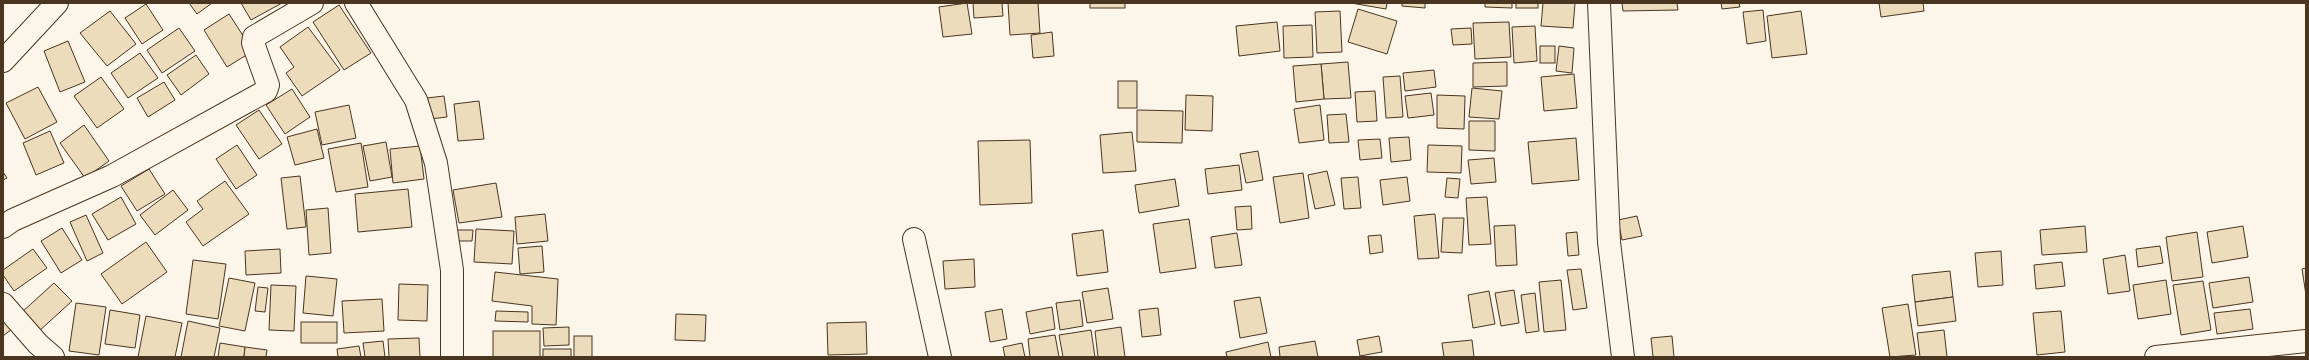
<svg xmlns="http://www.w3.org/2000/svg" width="2309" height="360" font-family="Rubik,sans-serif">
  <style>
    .building { fill: #ecdcbc; stroke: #4a3520 }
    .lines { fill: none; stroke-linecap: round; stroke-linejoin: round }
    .minor-casing { stroke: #4a3520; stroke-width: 24 }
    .minor { stroke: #fbf6e9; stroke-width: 22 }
  </style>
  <rect width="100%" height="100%" fill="#fbf6e9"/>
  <g class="building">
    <polygon points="189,3 212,3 197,14"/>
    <polygon points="241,3 282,3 251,20"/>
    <polygon points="967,3 972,34 943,37 939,7"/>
    <polygon points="973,3 1002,3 1003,16 974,18"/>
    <polygon points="1008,3 1038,3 1040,33 1010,35"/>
    <rect x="1090" y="3" width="35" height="5"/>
    <polygon points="1351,3 1387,3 1386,9"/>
    <polygon points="1402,3 1425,3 1425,8 1402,6"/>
    <polygon points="1485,3 1512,3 1512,8 1485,7"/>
    <rect x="1516" y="3" width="22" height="5"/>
    <polygon points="1543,3 1575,3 1573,28 1541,26"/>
    <polygon points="1622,3 1677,3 1678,10 1623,11"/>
    <polygon points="1721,3 1739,3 1740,7 1722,9"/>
    <polygon points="1879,3 1923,3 1924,11 1881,17"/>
    <polygon points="146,4 163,30 142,44 125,18"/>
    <polygon points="339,5 371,53 344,70 313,22"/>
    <polygon points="1358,9 1397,21 1387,54 1348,42"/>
    <polygon points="1763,10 1766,41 1747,44 1743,12"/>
    <polygon points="110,11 136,44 107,66 80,33"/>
    <polygon points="1340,11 1342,52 1317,53 1315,12"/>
    <polygon points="1801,11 1807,54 1772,58 1767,16"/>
    <polygon points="229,14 253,51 227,67 204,30"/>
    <polygon points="1277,22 1280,51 1239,56 1236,26"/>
    <polygon points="1509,22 1511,57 1475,59 1473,23"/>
    <polygon points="1312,25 1313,57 1284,58 1283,26"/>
    <polygon points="1535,26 1537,61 1514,63 1512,27"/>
    <polygon points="308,27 340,70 302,96 286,73 294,67 280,47"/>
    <polygon points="179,28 195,51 162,73 147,50"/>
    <polygon points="1471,28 1472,44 1453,45 1451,29"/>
    <polygon points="1052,32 1054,56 1033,58 1031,35"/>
    <polygon points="68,41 85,82 60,92 44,51"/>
    <rect x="1540" y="46" width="15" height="17"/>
    <polygon points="1559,46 1574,48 1572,73 1556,71"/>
    <polygon points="140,53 158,78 128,98 111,73"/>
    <polygon points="196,55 209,74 181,95 167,75"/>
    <polygon points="1348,62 1351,98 1324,99 1321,64"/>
    <polygon points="1507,62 1507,86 1473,87 1473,63"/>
    <polygon points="1321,64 1324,99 1296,102 1293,66"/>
    <polygon points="1434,70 1436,87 1405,91 1403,73"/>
    <polygon points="1574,74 1577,108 1544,111 1541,77"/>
    <polygon points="1400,76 1403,117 1386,118 1383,77"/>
    <polygon points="101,77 124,109 97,128 74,96"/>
    <rect x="1118" y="81" width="19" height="27"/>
    <polygon points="164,82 175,100 148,117 137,98"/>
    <polygon points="38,87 57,122 25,139 6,103"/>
    <polygon points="1472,88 1502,91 1499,119 1469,117"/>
    <polygon points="292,89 310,117 285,134 266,105"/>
    <polygon points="1375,91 1377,121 1357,122 1355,92"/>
    <polygon points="1431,93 1434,115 1408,118 1405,96"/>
    <polygon points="1186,95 1213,96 1212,131 1185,130"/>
    <polygon points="1437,95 1465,96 1464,129 1437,128"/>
    <polygon points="444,96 447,117 430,119 427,98"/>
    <polygon points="479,101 484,139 458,141 454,104"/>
    <polygon points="349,105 356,138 322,145 315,112"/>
    <polygon points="1320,105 1324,140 1299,143 1294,109"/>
    <polygon points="259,110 282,144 259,159 236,125"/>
    <polygon points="1137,110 1183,111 1182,143 1137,142"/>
    <polygon points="1346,114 1349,142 1329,143 1327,115"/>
    <polygon points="1469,121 1495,121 1495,151 1469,150"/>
    <polygon points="84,125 109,161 85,178 60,143"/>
    <polygon points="317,129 324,158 295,165 287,137"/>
    <polygon points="50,131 64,163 36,175 23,143"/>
    <polygon points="1132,132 1136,171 1103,173 1100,135"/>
    <polygon points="1409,137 1411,160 1391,162 1389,138"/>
    <polygon points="1576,138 1579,180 1532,184 1528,142"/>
    <polygon points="1380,139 1382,158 1360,160 1358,140"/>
    <polygon points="1030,140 1032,203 980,205 978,141"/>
    <polygon points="386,142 392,177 370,181 363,146"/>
    <polygon points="361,143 368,187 336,192 328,149"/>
    <polygon points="237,145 257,175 236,189 216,159"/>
    <polygon points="1428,145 1462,146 1461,173 1427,172"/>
    <polygon points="420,146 424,179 393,183 390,149"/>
    <polygon points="1258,151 1263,180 1246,183 1240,154"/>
    <polygon points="1494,158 1496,182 1471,184 1468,160"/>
    <polygon points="1239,165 1242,190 1208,194 1205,169"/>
    <polygon points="149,169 165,194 137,211 121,186"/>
    <polygon points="1327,171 1335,205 1315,209 1308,175"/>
    <polygon points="3,172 7,178 3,180"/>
    <polygon points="1303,173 1309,218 1280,223 1273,177"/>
    <polygon points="300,176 306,227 287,229 281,178"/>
    <polygon points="1358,177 1361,208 1344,209 1341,178"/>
    <polygon points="1407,177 1410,201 1383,205 1380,180"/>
    <polygon points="1447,178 1460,179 1458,198 1445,197"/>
    <polygon points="1175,179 1179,206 1139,213 1135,185"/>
    <polygon points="225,181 249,214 203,246 186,222 203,209 197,201"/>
    <polygon points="496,183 502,217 459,223 453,190"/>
    <polygon points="408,189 412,227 358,232 355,194"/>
    <polygon points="173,190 188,210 155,235 140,215"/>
    <polygon points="121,197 136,224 108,240 92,214"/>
    <polygon points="1487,197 1491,244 1469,245 1466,198"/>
    <polygon points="1251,206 1252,229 1237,230 1235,207"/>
    <polygon points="328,208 331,253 309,255 306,210"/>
    <polygon points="545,214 548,241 517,244 515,217"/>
    <polygon points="1435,214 1439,258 1418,259 1414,216"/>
    <polygon points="86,215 103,253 87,261 70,222"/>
    <polygon points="1637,216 1642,236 1622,240 1618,220"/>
    <polygon points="1443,218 1464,218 1462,253 1441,252"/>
    <polygon points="1189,219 1196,268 1160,273 1153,224"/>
    <polygon points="1515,225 1517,265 1496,266 1494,226"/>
    <polygon points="2085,226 2087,252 2042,255 2040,230"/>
    <polygon points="2243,226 2248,257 2212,263 2207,232"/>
    <polygon points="62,228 82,260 61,273 41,241"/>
    <polygon points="476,229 514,231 512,264 474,262"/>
    <polygon points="456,230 473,230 472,241 456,241"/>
    <polygon points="1103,230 1108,272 1077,276 1072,234"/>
    <polygon points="1577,232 1579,255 1568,256 1566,233"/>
    <polygon points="2197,232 2203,277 2172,281 2166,237"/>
    <polygon points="1237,233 1242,265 1215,268 1211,237"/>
    <polygon points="1381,235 1383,252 1370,254 1368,236"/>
    <polygon points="146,242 167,272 122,304 101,274"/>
    <polygon points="542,246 544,272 520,274 518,248"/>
    <polygon points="2160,246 2163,263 2138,267 2136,249"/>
    <polygon points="33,249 47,268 14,291 3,275 3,270"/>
    <polygon points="280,249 281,273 246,275 245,251"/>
    <polygon points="2001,251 2003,285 1978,287 1975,253"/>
    <polygon points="2125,255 2130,291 2108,294 2103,259"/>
    <polygon points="974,259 975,287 945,289 943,261"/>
    <polygon points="193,260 226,264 218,319 186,314"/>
    <polygon points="2062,262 2065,286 2036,289 2034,265"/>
    <polygon points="2306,268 2306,295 2302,269"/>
    <polygon points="1581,269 1587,308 1573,310 1567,270"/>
    <polygon points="1950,271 1953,297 1915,302 1912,275"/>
    <polygon points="495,272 558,279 556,325 532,324 532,306 492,301"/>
    <polygon points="306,276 337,279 333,316 303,313"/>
    <polygon points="2249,277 2253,302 2213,308 2209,283"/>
    <polygon points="229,278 255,283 245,331 219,326"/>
    <polygon points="1561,280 1566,330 1544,332 1539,282"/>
    <polygon points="2166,280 2171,314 2138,319 2133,285"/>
    <polygon points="2203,281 2211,330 2181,335 2173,285"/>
    <polygon points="54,283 72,301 38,332 21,313"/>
    <polygon points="399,284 428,285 427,321 398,320"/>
    <polygon points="271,285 296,286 294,331 269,330"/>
    <polygon points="258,287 268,288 265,312 255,311"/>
    <polygon points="1108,288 1113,319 1087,323 1082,292"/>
    <polygon points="1514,290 1519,323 1501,326 1495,293"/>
    <polygon points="1489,291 1495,324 1473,328 1468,295"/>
    <polygon points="1535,293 1539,331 1526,333 1521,295"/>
    <polygon points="1260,297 1267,333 1240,338 1234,301"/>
    <polygon points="1953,297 1956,321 1918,326 1915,302"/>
    <polygon points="382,299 384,331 344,333 342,301"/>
    <polygon points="1080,300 1083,326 1060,330 1056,303"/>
    <polygon points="76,303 106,307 99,355 69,351"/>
    <polygon points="1908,304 1916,355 1890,357 1882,308"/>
    <polygon points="1052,307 1055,329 1030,334 1026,312"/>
    <polygon points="1158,308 1161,335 1142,337 1139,310"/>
    <polygon points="1002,309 1007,339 990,342 985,312"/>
    <polygon points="2250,309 2253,329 2217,334 2214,313"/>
    <polygon points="110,310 140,315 135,348 105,344"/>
    <polygon points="496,311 528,312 528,322 495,321"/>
    <polygon points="2061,311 2065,352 2037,355 2033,313"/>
    <polygon points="676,314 706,315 705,341 675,340"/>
    <polygon points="146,316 182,323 175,357 138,357"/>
    <polygon points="3,318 12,329 3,336"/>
    <polygon points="188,321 220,328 214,357 181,357"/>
    <rect x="301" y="322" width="36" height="21"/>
    <polygon points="866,322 867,354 828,355 827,323"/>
    <polygon points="569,327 569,345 544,346 543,328"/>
    <polygon points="1121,327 1125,357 1098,357 1095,331"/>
    <polygon points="1091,330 1095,357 1063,357 1059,335"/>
    <polygon points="1944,330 1947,357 1920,357 1917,333"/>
    <rect x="493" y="331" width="47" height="26"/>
    <polygon points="1055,335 1059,357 1030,357 1028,339"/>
    <rect x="574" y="336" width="18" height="21"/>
    <polygon points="1379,336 1382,352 1360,356 1357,340"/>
    <polygon points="1672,336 1674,357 1653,357 1651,338"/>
    <polygon points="419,338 420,357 389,357 388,339"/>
    <polygon points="1472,340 1474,357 1444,357 1442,343"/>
    <polygon points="383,341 385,357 365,357 363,343"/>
    <polygon points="1315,341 1318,357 1280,357 1279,347"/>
    <polygon points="1268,342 1271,357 1227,357 1226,352"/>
    <polygon points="220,343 245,347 244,357 218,357"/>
    <polygon points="1022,343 1025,357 1005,357 1003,347"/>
    <polygon points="359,346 361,357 338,357 337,349"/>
    <polygon points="245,347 267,350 266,357 244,357"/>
    <rect x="543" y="349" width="28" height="8"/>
  </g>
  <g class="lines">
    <g class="minor-casing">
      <g id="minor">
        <polyline points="356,3 416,100 436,163 452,270 452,357"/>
        <polyline points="1599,3 1609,242 1623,357"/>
        <polyline points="3,61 57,3"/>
        <polyline points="3,227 13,220 112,176 266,91 268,85 253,43 254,37 312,3"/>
        <polyline points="914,239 940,357"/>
        <polyline points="3,304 38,344 53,357"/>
        <polyline points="2156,357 2306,341"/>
      </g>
    </g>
    <use href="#minor" class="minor"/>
  </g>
  <rect width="2309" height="360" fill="none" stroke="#4a3520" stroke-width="8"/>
</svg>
